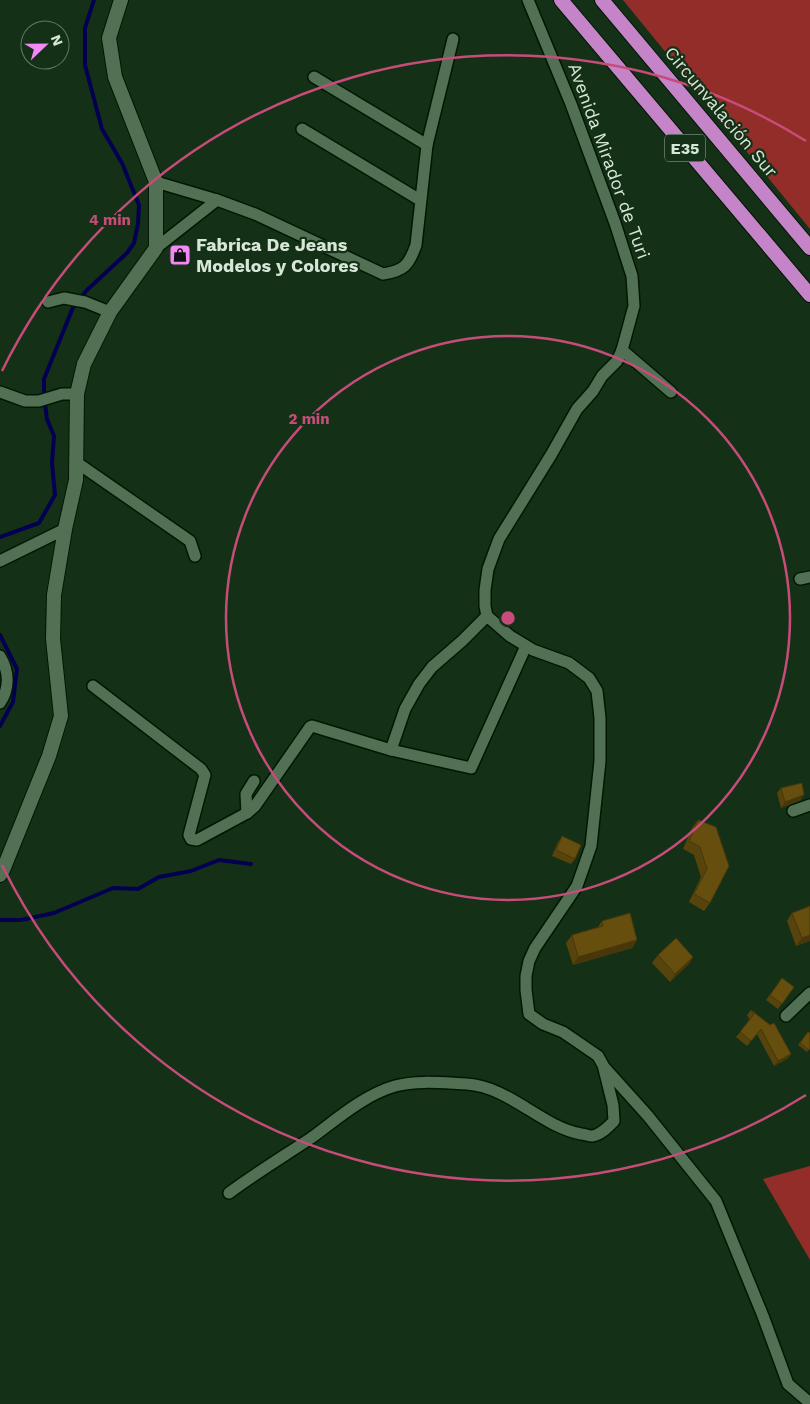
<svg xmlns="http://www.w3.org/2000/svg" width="810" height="1404" font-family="'Work Sans',sans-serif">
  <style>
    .forest { fill: #932d29 }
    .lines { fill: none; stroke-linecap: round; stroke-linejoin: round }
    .stream { stroke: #030051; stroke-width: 4 }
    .minor-casing { stroke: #001803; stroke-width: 14 }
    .secondary-casing { stroke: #001803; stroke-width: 16 }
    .trunk-casing { stroke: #001803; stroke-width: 16 }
    .minor { stroke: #527154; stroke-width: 11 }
    .secondary { stroke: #527154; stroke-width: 14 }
    .trunk { stroke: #c684c8; stroke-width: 14 }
    .wall { fill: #57430c }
    .shaded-wall { fill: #47370a }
    .building { fill: #654e0e; stroke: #47370a }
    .ring { fill: none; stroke: #c74c7a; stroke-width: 2.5 }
    .labels { text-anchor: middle; stroke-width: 4.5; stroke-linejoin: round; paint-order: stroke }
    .shield { fill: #143118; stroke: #9cb09e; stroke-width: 1 }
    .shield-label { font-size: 16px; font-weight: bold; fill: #d7e7d7 }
    .street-label { font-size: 18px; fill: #d7e7d7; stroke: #143118 }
    .poi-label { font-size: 18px; font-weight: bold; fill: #d7e7d7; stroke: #143118; text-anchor: start }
    .centre { fill: #c74c7a; stroke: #143118; stroke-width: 2.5 }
    .ring-label { font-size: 15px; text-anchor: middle; font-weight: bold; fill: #c74c7a; stroke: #143118; stroke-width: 4.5; stroke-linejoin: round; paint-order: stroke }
  </style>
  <rect width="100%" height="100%" fill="#143118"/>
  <g class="forest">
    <polygon points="623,0 810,0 810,229"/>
    <polygon points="810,1166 810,1260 763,1179"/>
  </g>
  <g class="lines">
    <g class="stream">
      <polyline points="0,537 39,523 55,495 52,463 54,436 47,419 44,396 44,379 74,305 87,290 127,253 134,243 138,224 139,205 122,163 102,129 85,65 85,28 94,0"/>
      <polyline points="0,635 17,669 13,702 0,726"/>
      <polyline points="0,920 21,920 54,913 113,888 138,889 159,877 191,871 219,860 251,864"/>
    </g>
    <g class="minor-casing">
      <g id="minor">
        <polyline points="528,0 571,104 615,223 632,276 634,306 622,350 617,361 602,376 593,391 577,409 551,455 499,539 488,569 485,590 485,606 487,616 510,636 533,650 569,663 589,678 597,691 600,718 600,761 591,846 577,886 535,948 529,961 526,976 526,990 529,1014 543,1024 563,1032 598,1056 604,1067 648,1116 716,1201 763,1316 788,1384 810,1403"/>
        <polyline points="302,129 420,200"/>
        <polyline points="427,145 453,39"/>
        <path d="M156 182 217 200 255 214 383 274C404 271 409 265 416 245L427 145 314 77"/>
        <polyline points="156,248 217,200"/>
        <polyline points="48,302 64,298 85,302 110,312"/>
        <polyline points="622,350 671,392"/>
        <polyline points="0,392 25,401 39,401 62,394 77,394"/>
        <polyline points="76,462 190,541 195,556"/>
        <polyline points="0,561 65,529"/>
        <polyline points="800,579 810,577"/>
        <path d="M0 656C9 671 10 688 0 703"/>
        <polyline points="93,686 201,769 205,775 189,835 191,839 197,840 247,813 255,806 310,727 312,726 391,750 471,768 526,646"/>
        <polyline points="391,750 405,709 419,684 432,667 462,641 487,616"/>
        <polyline points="793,811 810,805"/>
        <polyline points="247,813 246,794 254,781"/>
        <polyline points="786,1016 810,993"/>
        <path d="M229 1193C256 1173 284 1156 311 1138 337 1119 364 1095 395 1086 418 1080 443 1083 467 1084 510 1087 540 1126 581 1134 584 1134 589 1136 592 1136 601 1135 608 1127 614 1121L613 1105 604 1069"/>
      </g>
    </g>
    <g class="secondary-casing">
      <polyline id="secondary" points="0,875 3,870 49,756 61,716 53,639 54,595 65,529 76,480 77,394 84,364 110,312 156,248 156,182 115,77 109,38 121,0"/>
    </g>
    <g class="trunk-casing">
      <g id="trunk">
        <polyline points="561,0 810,295"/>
        <polyline points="602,0 810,248"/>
      </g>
    </g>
    <use href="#minor" class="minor"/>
    <use href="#secondary" class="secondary"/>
    <use href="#trunk" class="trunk"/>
  </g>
  <g class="wall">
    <polygon points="781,788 801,800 781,808 777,793"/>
    <polygon points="698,820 716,827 710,903 704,911 689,902 701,877 694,855 683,849 692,828"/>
    <polygon points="562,836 575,859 571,864 552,856 558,842"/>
    <polygon points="792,913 810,941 796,946 787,921"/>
    <polygon points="602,921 637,940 632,948 573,965 566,943 572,935 598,927"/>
    <polygon points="658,955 693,957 688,965 670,982 652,963"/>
    <polygon points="782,978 794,987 778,1009 766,1000"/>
    <polygon points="751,1010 791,1054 787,1059 774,1066 757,1034 747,1046 736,1037 750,1020 747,1015"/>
    <polygon points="808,1032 810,1048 807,1052 798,1045"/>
  </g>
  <g class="shaded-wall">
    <polygon points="804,795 801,800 781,808 785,802"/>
    <polygon points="810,935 810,941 796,946 802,938"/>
    <polygon points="637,940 632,948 573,965 578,957"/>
    <polygon points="693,957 688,965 670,982 675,974"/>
    <polygon points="791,1054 787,1059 774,1066 778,1061"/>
  </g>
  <g class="building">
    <polygon points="802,783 804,795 785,802 781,788"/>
    <polygon points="698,820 716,827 729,866 710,903 694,894 707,869 700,847 689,841"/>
    <polygon points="562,836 581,845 575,859 556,850"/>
    <polygon points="810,906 810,935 802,938 792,913"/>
    <polygon points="630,913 637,940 578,957 572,935 603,926 602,921"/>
    <polygon points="676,938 693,957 675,974 658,955"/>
    <polygon points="782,978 794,987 782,1004 770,995"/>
    <polygon points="751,1010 770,1025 774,1023 791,1054 778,1061 761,1029 751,1041 740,1032 754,1014"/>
    <polygon points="808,1032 810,1033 810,1048 809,1050 800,1043"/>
  </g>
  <g class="ring">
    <circle cx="508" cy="618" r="282"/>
    <path d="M806 1095A563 563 0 0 1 2 865M2 371A563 563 0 0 1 806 141"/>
  </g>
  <defs>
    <g id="shop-square" transform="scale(1.125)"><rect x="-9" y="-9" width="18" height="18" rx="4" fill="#f18af4" stroke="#143118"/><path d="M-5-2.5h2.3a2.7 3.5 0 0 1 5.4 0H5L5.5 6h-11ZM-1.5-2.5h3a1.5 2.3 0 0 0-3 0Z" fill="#111"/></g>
  </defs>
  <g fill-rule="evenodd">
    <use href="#shop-square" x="180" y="255"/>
  </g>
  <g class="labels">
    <rect class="shield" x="665" y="134.5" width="40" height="27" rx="4"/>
    <g class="shield-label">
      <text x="685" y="154">E35</text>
    </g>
    <g class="street-label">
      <text transform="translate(721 112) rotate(50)" y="6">Circunvalación Sur</text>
      <text transform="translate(609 161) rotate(70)" y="6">Avenida Mirador de Turi</text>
    </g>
    <g class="poi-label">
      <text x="196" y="251">Fabrica De Jeans<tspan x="196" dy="21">Modelos y Colores</tspan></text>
    </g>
  </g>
  <circle cx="508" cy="618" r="8" class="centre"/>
  <g class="ring-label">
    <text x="110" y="225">4 min</text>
    <text x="309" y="424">2 min</text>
  </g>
  <g transform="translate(45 45) rotate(68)"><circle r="24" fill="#143118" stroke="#627a64"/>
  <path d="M0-4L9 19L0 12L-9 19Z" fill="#f18af4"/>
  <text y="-8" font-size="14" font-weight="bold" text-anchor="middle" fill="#d7e7d7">N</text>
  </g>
</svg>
